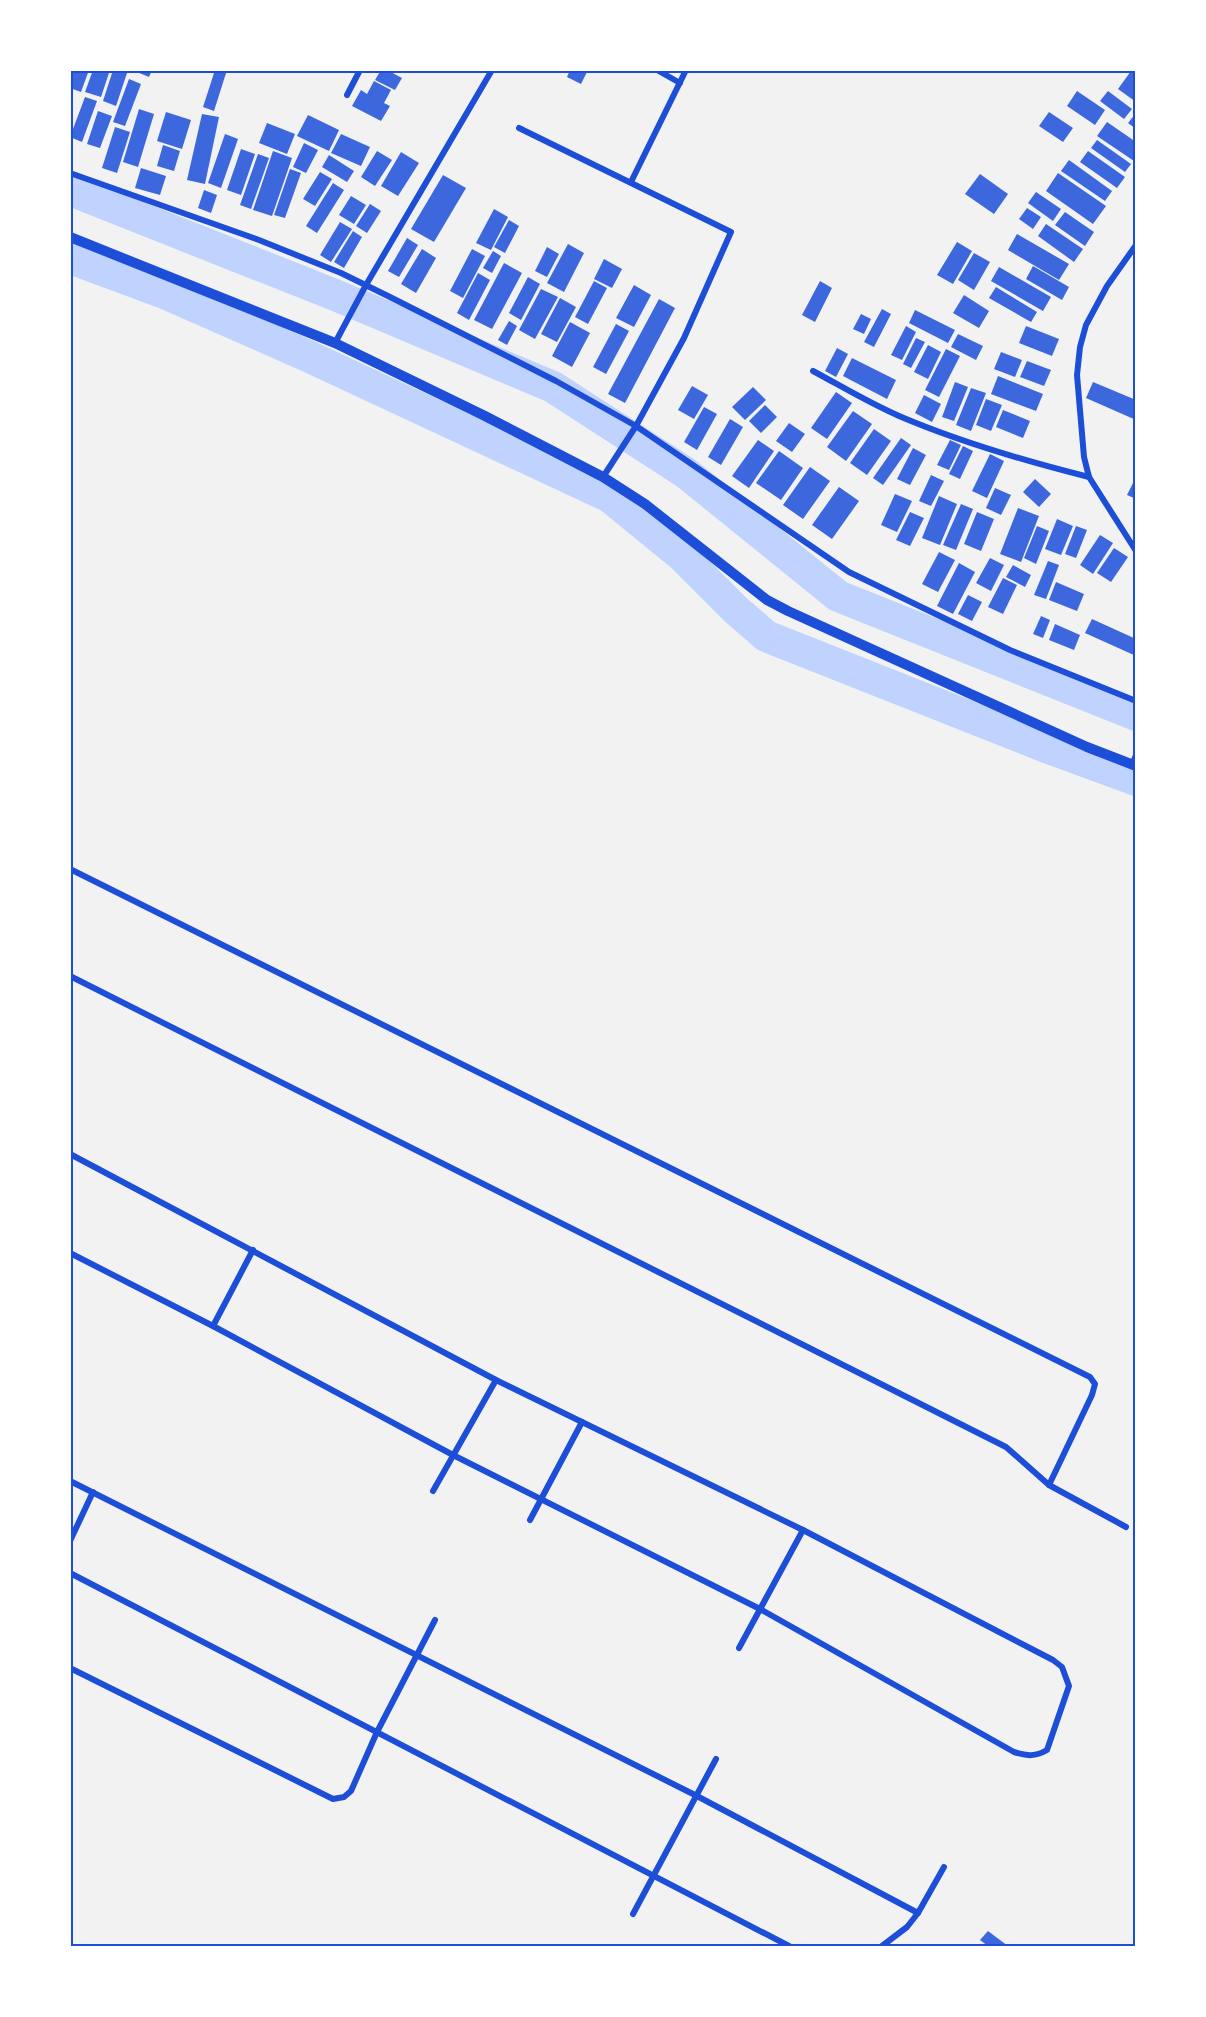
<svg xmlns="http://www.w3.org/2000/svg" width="1206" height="2017" font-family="'Public Sans',sans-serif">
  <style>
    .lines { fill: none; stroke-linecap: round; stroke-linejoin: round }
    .river { stroke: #bfd3fe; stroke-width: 32 }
    .building { fill: #3d67dc }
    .minor { stroke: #1d4ed8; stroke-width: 6 }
    .tertiary { stroke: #1d4ed8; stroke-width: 10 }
    .neatline { fill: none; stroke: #1d4ed8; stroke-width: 2 }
  </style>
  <rect width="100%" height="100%" fill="#f2f2f2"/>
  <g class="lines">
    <g class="river">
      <polyline points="70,190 335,295 553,387 686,473 838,596 1136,715"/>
      <polyline points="70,258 167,294 310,357 610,497 681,555 736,610 766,636 1046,747 1136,780"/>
    </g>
  </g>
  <g class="building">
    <polygon points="70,70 89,70 81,92 70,88"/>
    <polygon points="93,70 110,70 101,97 85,92"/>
    <polygon points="113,70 128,70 116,106 103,101"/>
    <polygon points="132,70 152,70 149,77"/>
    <polygon points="215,70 227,70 214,111 203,107"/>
    <polygon points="381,70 387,70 402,78 395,90 375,80"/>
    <polygon points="570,70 588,70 581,84 567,77"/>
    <polygon points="1131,71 1136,74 1136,102 1118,89"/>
    <polygon points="129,79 141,84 125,126 113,122"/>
    <polygon points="374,81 391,90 384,103 390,106 381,121 352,106 361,90 367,94"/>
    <polygon points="1077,91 1105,110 1095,125 1067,106"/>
    <polygon points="1108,91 1132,109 1124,119 1100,101"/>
    <polygon points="85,97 97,101 82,142 70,137"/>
    <polygon points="139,109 154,114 138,167 123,162"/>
    <polygon points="98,111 112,116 100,148 87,144"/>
    <polygon points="166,112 191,120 182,149 157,141"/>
    <polygon points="1049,112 1073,128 1063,142 1039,126"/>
    <polygon points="1136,113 1136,129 1128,123"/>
    <polygon points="202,114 219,117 205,184 187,180"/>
    <polygon points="308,115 339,130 329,151 297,136"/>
    <polygon points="1107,122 1136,142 1136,159 1134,161 1097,136"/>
    <polygon points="267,123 295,134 287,154 259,143"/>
    <polygon points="115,127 130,132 117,173 102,168"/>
    <polygon points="225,134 238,139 221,188 208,183"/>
    <polygon points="341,134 370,147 361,166 331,153"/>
    <polygon points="1097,140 1131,164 1125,172 1091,148"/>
    <polygon points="304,143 318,150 306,173 293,167"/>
    <polygon points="163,145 180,151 174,171 157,166"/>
    <polygon points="241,149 255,154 241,195 227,190"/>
    <polygon points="273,151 292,158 272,216 253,210"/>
    <polygon points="377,151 392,160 375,186 361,177"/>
    <polygon points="1088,151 1125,177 1117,188 1080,162"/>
    <polygon points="401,152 419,163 398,196 381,186"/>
    <polygon points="258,154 269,158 251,209 240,205"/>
    <polygon points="329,155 354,171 347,182 322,167"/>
    <polygon points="1069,160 1112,191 1105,201 1061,171"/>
    <polygon points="141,168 166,176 160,195 135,188"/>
    <polygon points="290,169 301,173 285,218 274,215"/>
    <polygon points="320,172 332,179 315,206 303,199"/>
    <polygon points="1058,173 1106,206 1093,224 1046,191"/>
    <polygon points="980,174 1008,194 994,214 965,194"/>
    <polygon points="443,175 466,188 434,242 411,229"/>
    <polygon points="333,183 344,190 317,233 306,226"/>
    <polygon points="204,190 217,195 211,213 198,208"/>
    <polygon points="1036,192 1061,209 1053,221 1028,203"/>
    <polygon points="351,196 366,205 354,224 339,215"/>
    <polygon points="370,204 381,211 367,233 356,226"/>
    <polygon points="1027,208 1041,217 1033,229 1019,219"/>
    <polygon points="494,209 508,217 491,250 476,243"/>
    <polygon points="1065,212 1094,232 1085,246 1055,225"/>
    <polygon points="509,220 519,226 505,253 494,247"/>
    <polygon points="340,222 352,229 331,262 320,255"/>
    <polygon points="1046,224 1083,249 1074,262 1038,236"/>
    <polygon points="353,231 362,237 344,268 334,262"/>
    <polygon points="1017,234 1069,264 1059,280 1008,250"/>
    <polygon points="407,238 418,245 399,277 388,271"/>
    <polygon points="957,242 972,251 953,284 937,275"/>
    <polygon points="568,244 584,253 564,292 547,283"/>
    <polygon points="547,247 559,254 547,277 535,271"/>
    <polygon points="422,249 436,258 416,293 401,284"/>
    <polygon points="472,249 485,256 463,298 450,291"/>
    <polygon points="493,251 501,256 492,273 483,268"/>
    <polygon points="974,253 990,262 974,290 958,280"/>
    <polygon points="604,259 622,269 612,288 594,279"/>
    <polygon points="504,263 522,273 492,329 474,320"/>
    <polygon points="1033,266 1069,287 1062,300 1026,279"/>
    <polygon points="999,267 1051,297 1043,311 991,281"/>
    <polygon points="478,273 490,280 469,320 457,313"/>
    <polygon points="528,277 540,284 521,320 509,313"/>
    <polygon points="594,281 607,288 588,324 575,317"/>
    <polygon points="820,281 832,288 815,322 802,315"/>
    <polygon points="634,285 651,295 634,327 616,318"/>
    <polygon points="996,287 1037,312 1031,322 989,298"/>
    <polygon points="541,289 558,297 535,339 519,330"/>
    <polygon points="964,295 989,311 979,328 953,313"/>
    <polygon points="560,298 576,307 557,342 541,334"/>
    <polygon points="659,299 675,308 625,403 608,394"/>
    <polygon points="882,309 891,314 874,347 864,342"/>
    <polygon points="915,310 955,330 948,343 909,323"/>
    <polygon points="861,314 871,319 864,334 853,329"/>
    <polygon points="509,321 517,326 507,345 498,340"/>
    <polygon points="570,322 590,333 572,367 552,356"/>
    <polygon points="616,324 629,331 606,374 593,367"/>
    <polygon points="906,326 916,332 902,360 891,355"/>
    <polygon points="1026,326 1059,339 1052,356 1019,343"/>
    <polygon points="958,334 983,346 976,360 951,347"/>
    <polygon points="916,338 925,342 911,368 903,364"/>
    <polygon points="928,345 941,352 928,379 914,372"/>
    <polygon points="837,348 848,354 836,377 825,371"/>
    <polygon points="946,349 960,356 939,397 925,390"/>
    <polygon points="1001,352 1022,360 1015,377 994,369"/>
    <polygon points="852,358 896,380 887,399 843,376"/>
    <polygon points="1027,361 1051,370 1044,386 1020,377"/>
    <polygon points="998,376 1043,394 1036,411 991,394"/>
    <polygon points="955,382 968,387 954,421 942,417"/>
    <polygon points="1093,382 1136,400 1136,420 1086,398"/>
    <polygon points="692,386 708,395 694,419 678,410"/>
    <polygon points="753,387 766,400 745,420 732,407"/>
    <polygon points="971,388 986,393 971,431 956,425"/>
    <polygon points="836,392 852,403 827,439 811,428"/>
    <polygon points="924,395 941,404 932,422 915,413"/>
    <polygon points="986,399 1002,405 991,431 976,425"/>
    <polygon points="765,405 777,417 761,433 749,421"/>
    <polygon points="704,407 717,414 697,450 684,442"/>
    <polygon points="1003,410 1030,421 1023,438 996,427"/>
    <polygon points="853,411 872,424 846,461 827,447"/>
    <polygon points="730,419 743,427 721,465 708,457"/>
    <polygon points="789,423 805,434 792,452 776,441"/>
    <polygon points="874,429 891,441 867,475 850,463"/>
    <polygon points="901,438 911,445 883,485 873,478"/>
    <polygon points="758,440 774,451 749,488 732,476"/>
    <polygon points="950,440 961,445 949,470 937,465"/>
    <polygon points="963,446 973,451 960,479 949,474"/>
    <polygon points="913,448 926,455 910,485 897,479"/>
    <polygon points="779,451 803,468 781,500 756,483"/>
    <polygon points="990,454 1004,461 987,498 972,491"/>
    <polygon points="810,467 830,481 803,519 783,505"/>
    <polygon points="931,475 944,481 931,506 919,501"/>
    <polygon points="1136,477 1136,499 1127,495"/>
    <polygon points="1035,479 1051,494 1039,507 1023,492"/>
    <polygon points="839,487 859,501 832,539 812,525"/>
    <polygon points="995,488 1011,495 1001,515 986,508"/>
    <polygon points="895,494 912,501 897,532 881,525"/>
    <polygon points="939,496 957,504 940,545 922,538"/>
    <polygon points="961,504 973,509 956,550 943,545"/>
    <polygon points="1018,508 1039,516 1021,562 1000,554"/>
    <polygon points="910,512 924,518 910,546 896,540"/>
    <polygon points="977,512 994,519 981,551 964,544"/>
    <polygon points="1057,519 1073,526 1061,555 1045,549"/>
    <polygon points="1037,526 1049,531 1036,564 1024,558"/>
    <polygon points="1076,526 1087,530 1076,558 1065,554"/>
    <polygon points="1100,535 1113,543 1093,574 1080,565"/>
    <polygon points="1114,548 1128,557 1111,582 1097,573"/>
    <polygon points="939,552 955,560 938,592 922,584"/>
    <polygon points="990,558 1004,565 991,591 976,583"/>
    <polygon points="1048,561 1059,565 1046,599 1034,595"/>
    <polygon points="959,563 975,572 953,614 937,606"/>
    <polygon points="1013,565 1031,575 1025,587 1006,577"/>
    <polygon points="1003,578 1017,585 1003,614 988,607"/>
    <polygon points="1056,582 1084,594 1077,611 1049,600"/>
    <polygon points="968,595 982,602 972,621 958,614"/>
    <polygon points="1041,616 1050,620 1043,638 1033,634"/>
    <polygon points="1092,619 1136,639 1136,656 1085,633"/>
    <polygon points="1055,624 1080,635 1074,650 1049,640"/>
    <polygon points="988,1931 1008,1946 988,1946 980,1940"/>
  </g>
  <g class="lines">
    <g class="minor">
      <polyline points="657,70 680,83"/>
      <polyline points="347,95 360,70"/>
      <polyline points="519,128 731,232 684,338 636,426 603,477"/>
      <polyline points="70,173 259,240 341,273 390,297 556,381 636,426 849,572 1010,650 1136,701"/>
      <polyline points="631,182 686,70"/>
      <polyline points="1136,245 1107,286 1086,325 1080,347 1077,375 1084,457 1089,477 1136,551"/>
      <polyline points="335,343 366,285 492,70"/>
      <path d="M813 371C841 386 869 403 899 416 960 442 1025 461 1089 477"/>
      <polyline points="1132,765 1136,755"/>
      <polyline points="70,869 1090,1377 1095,1384 1092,1395 1049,1485"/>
      <polyline points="70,976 1006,1447 1049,1485 1126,1527"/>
      <path d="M70 1154 496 1380 803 1530 1053 1660 1062 1667 1069 1686 1047 1750C1035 1757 1028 1756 1014 1752L760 1609 453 1455 213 1326 70 1253"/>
      <polyline points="213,1326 253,1250"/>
      <polyline points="70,1481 695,1795 918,1913"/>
      <polyline points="433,1491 496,1380"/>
      <polyline points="530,1520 582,1422"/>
      <polyline points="70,1541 93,1492"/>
      <polyline points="70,1573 789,1946"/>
      <polyline points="739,1648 803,1530"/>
      <polyline points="70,1668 333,1799 344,1797 351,1791 377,1732 435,1620"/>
      <polyline points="633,1914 716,1759"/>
      <polyline points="882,1946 907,1927 918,1913 944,1867"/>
    </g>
    <polyline class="tertiary" points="70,237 335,343 483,415 603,477 645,504 767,600 788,611 1087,747 1136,766"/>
  </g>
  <rect width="1206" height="2017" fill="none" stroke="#ffffff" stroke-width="144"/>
  <rect x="72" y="72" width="1062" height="1873" class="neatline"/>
</svg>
